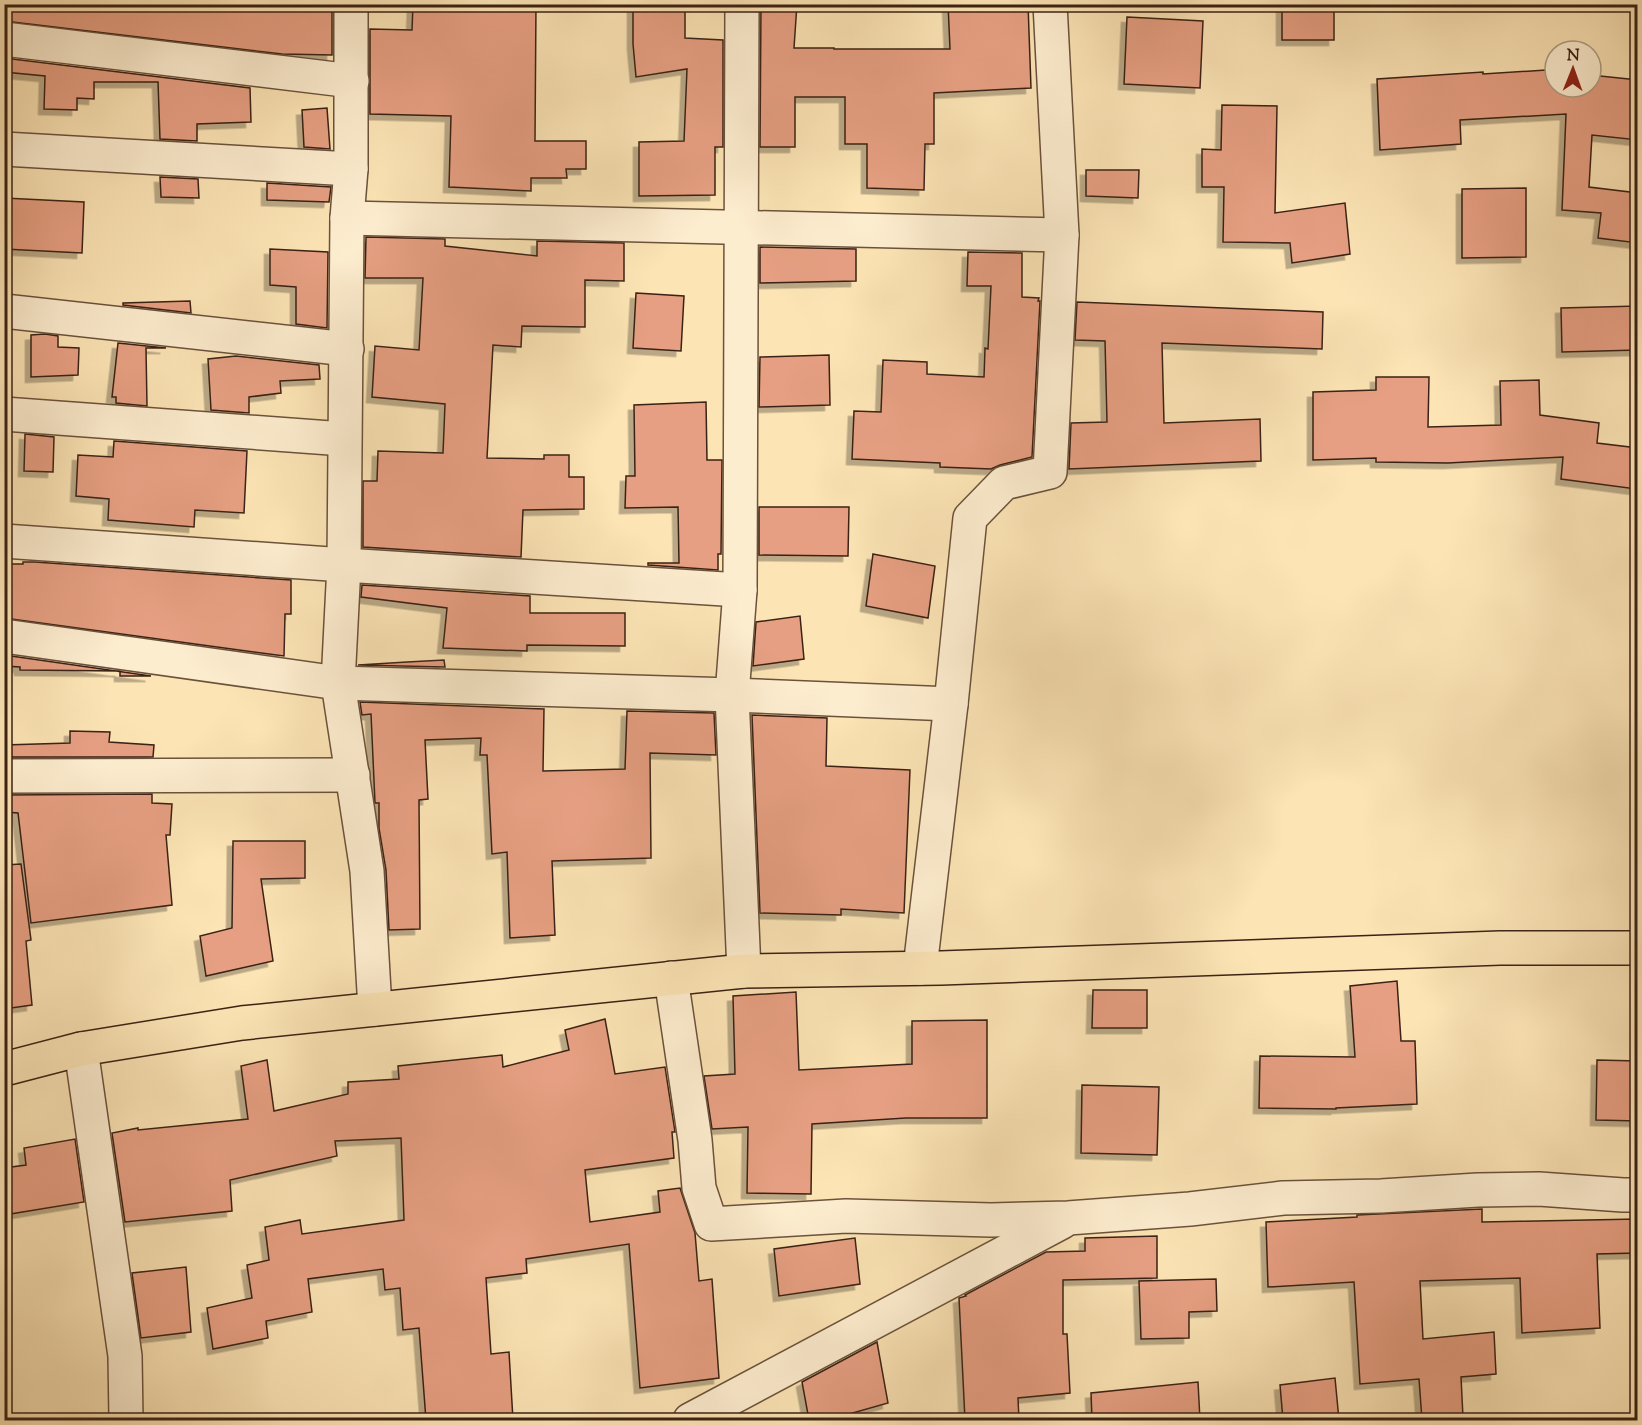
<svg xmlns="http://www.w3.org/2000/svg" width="1642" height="1425" font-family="'Sorts Mill Goudy',serif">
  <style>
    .building { fill: #e69f82; stroke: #3b2214; stroke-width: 1.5; filter: url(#shadow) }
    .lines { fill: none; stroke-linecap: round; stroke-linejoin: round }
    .minor-casing { stroke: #6b523c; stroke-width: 36 }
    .major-casing { stroke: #3b2214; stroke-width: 36 }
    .minor { stroke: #fdedcf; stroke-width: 33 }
    .major { stroke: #fce4b5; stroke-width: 33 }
  </style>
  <defs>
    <filter id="shadow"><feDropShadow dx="-5.5" dy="5.5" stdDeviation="0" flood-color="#0004"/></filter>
  </defs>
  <rect width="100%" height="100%" fill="#fce4b5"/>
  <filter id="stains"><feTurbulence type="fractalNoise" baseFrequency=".00333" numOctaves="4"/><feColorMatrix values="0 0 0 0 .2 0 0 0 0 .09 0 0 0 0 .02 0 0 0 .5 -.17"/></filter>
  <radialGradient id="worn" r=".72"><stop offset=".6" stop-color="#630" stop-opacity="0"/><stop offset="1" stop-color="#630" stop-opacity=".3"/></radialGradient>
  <g class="building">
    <polygon points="4,4 332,4 332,55 282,54 4,21"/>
    <polygon points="413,4 536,4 535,141 586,141 586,169 566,169 567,178 531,178 531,191 449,187 451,116 370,114 370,29 412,30"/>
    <polygon points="633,4 685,4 685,38 723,40 723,147 715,147 715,195 639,196 639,142 684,141 687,69 636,77 633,44"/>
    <polygon points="761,4 797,4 794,48 834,48 834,49 950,49 948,4 1028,4 1031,88 934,93 934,144 925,144 924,190 867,188 867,144 845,144 845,97 795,97 795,147 760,147"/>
    <rect x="1282" y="4" width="52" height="36"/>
    <polygon points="1127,17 1203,21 1200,88 1124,84"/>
    <polygon points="4,58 250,88 251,122 197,124 197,141 160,139 158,82 94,82 94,99 77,98 77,110 44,109 45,76 4,72"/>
    <polygon points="1546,70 1555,71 1555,87 1591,87 1591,75 1638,80 1638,140 1592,135 1589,187 1638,193 1638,243 1598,238 1601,213 1562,210 1566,114 1460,120 1461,144 1380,150 1377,79 1483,72 1483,74"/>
    <polygon points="1222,105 1277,106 1275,213 1345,203 1350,254 1292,263 1290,243 1223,242 1224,187 1202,187 1202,149 1221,150"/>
    <polygon points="327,108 330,149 304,147 302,110"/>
    <polygon points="1086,170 1139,170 1138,198 1086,196"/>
    <polygon points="160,177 198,179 199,198 161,197"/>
    <polygon points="267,183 331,187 329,202 267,200"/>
    <polygon points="1526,188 1526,257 1462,258 1462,189"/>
    <polygon points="4,198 84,202 82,253 4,249"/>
    <polygon points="366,237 445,239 445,246 537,256 537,241 624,243 624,281 585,280 585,327 522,326 521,347 493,345 487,458 544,459 544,455 569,455 569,477 584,477 584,509 523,510 521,557 363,547 363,481 377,481 378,451 443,453 445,404 372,397 375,346 419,350 423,278 365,278"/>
    <polygon points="760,247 856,249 856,281 760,283"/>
    <polygon points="270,249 328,252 327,328 296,324 296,287 270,285"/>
    <polygon points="968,252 1022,253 1022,297 1039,298 1038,301 1040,301 1032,457 1000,465 991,469 940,467 940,463 852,459 854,411 881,412 883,360 927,362 927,374 984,377 985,348 988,349 991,286 967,286"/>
    <polygon points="636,293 684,296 681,351 633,348"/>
    <polygon points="190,301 191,313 123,305 123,303"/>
    <polygon points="1077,302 1323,312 1322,349 1162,343 1164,423 1260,419 1261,461 1069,469 1071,423 1107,422 1105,341 1075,340"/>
    <polygon points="1638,306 1638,350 1562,352 1561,308"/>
    <polygon points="45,334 58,336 58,347 79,348 78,375 31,377 31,335"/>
    <polygon points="118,343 166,348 146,348 147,406 116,403 116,397 112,397"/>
    <polygon points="829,355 830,405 759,407 760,357"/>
    <polygon points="236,356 319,365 320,379 280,381 281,393 249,397 249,413 211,410 208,359"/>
    <polygon points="1376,377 1429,377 1428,427 1501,425 1500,381 1539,380 1540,415 1599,423 1597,443 1638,448 1636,489 1561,479 1563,457 1448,463 1376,462 1376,458 1313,460 1313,392 1376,390"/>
    <polygon points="706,402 707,460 722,460 721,554 718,554 718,570 648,565 648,563 679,563 678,507 625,508 626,476 635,476 634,405"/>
    <polygon points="25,434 54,437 53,472 24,471"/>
    <polygon points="114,441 247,451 244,513 195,510 194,527 108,520 109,499 76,496 78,455 113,457"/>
    <polygon points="759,507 849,507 848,556 759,555"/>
    <polygon points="873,554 935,566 928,618 866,606"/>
    <polygon points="23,562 35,562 291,580 291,614 285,614 284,656 4,618 4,564 23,564"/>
    <polygon points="362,585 530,596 530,613 625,613 625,646 527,645 527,651 443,648 447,608 361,597"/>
    <polygon points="800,616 804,659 753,666 756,622"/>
    <polygon points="4,655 151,676 120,676 120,671 20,670 20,667 4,666"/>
    <polygon points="444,660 445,667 358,665 407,662"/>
    <polygon points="360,702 544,709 543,771 625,769 627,711 714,713 716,755 650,753 651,858 552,861 555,935 510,938 507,852 492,854 487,755 480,755 481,738 425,740 428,799 419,800 420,929 389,930 386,870 379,828 379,803 375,803 371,714 362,715"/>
    <polygon points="752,715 827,718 826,766 910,770 904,913 841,909 841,915 760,913"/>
    <polygon points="70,731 110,732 109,742 154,745 153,757 4,757 4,745 70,743"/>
    <polygon points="152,794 152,803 172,804 170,835 166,835 172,905 31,923 18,813 4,812 4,795"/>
    <polygon points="233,841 305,841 305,878 261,879 273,961 206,976 200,936 232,928"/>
    <polygon points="21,864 31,940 26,941 32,1005 4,1009 4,865"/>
    <polygon points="1397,981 1401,1041 1415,1041 1417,1104 1336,1108 1336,1109 1259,1108 1260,1056 1355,1057 1350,986"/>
    <polygon points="1093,990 1147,990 1147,1028 1092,1028"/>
    <polygon points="796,992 799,1070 912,1064 912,1021 987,1020 987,1118 906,1118 812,1124 811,1194 747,1193 748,1127 712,1129 704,1076 735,1074 733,996"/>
    <polygon points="605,1019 615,1074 665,1067 675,1132 672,1132 674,1158 585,1170 590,1222 660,1212 658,1191 680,1188 695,1233 699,1281 712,1279 719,1378 640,1388 629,1244 526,1259 527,1273 486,1278 491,1354 509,1352 513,1420 426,1420 419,1328 403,1330 400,1288 385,1290 383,1269 308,1279 312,1312 266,1321 268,1338 213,1349 207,1308 252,1298 247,1265 269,1260 265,1227 300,1220 302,1234 404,1220 401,1138 335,1141 337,1156 230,1180 232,1211 125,1222 112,1133 138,1128 138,1130 248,1119 241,1066 267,1060 274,1111 348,1094 348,1082 399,1079 398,1066 502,1055 503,1067 569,1050 565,1030"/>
    <polygon points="1597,1060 1638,1061 1638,1121 1596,1120"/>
    <polygon points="1082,1085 1159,1087 1157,1155 1081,1153"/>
    <polygon points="75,1139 84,1202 4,1215 4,1168 26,1165 24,1148"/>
    <polygon points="1482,1209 1482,1222 1638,1219 1638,1253 1597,1254 1600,1328 1522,1333 1520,1278 1420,1281 1423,1339 1494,1332 1496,1374 1461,1377 1463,1417 1422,1420 1419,1379 1360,1384 1354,1282 1268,1287 1266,1222 1357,1217 1357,1215"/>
    <polygon points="1157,1236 1157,1278 1063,1280 1063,1334 1067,1334 1070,1393 1018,1398 1019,1420 965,1420 959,1298 966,1296 965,1295 1046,1252 1085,1251 1085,1238"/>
    <polygon points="855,1238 860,1284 779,1296 774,1249"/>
    <polygon points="186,1267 191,1332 141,1338 132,1273"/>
    <polygon points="1216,1279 1217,1311 1189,1312 1189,1338 1141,1339 1139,1281"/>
    <polygon points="877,1342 888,1403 828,1420 809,1420 802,1382"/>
    <polygon points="1335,1378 1339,1420 1283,1420 1280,1385"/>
    <polygon points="1198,1382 1200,1420 1092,1420 1091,1393"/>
  </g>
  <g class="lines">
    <g class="minor-casing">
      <g id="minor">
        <polyline points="351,4 351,169 347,218 344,565 338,683 367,871 375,1009"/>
        <polyline points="742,4 740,590 732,695 744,971"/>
        <polyline points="4,39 352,81"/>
        <polyline points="4,149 351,169"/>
        <polyline points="347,218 1062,235"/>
        <polyline points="4,311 347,349"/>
        <polyline points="4,414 344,439"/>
        <polyline points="4,541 344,565 740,590"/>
        <polyline points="4,636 338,683 732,695 951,704"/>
        <polyline points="4,776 353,775"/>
        <polyline points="920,968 951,704 970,518 1004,483 1050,472 1062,235 1050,4"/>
        <polyline points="671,978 695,1140 699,1188 711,1224 846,1216 991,1220 1068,1218 1190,1209 1283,1198 1381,1196 1478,1190 1539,1189 1623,1195 1638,1195"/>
        <polyline points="81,1049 125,1356 126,1420"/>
        <polyline points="690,1420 1062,1222"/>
      </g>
    </g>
    <g class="major-casing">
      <polyline id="major" points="4,1069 81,1049 242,1023 744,971 941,968 1500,948 1638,948"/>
    </g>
    <use href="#minor" class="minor"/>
    <use href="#major" class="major"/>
  </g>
  <rect width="1642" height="1425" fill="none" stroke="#fce4b5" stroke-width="24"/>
  <rect x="6" y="6" width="1630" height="1413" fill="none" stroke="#3b2214" stroke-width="3"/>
  <rect x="12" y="12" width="1618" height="1401" fill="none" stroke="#3b2214" stroke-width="1.5"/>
  <g transform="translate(1573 69) rotate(1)"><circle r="28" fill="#fdedcf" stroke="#af9c84" stroke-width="1.5"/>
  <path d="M0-4.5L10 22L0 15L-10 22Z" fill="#8f2418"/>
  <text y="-9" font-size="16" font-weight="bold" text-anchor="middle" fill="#3b2214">N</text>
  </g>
  <rect width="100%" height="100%" filter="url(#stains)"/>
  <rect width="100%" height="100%" fill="url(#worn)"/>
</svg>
